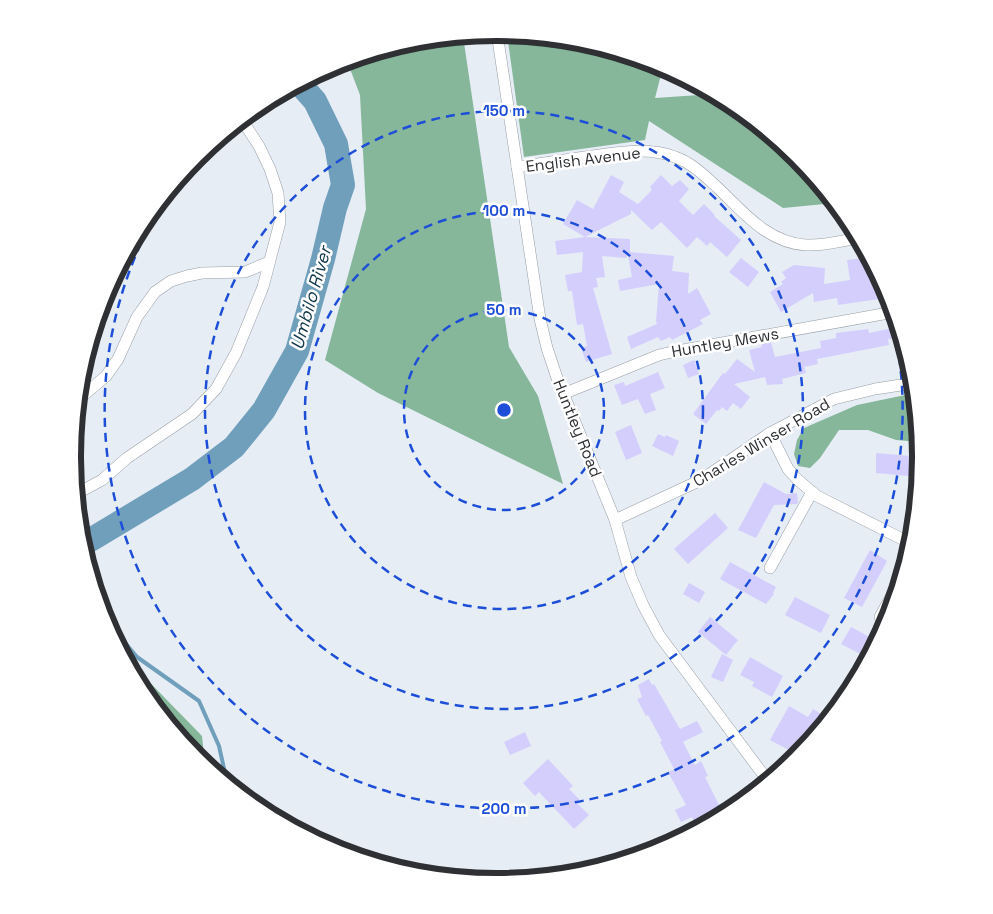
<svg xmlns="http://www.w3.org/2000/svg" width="993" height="914" font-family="'Space Grotesk',sans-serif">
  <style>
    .forest { fill: #86b79a }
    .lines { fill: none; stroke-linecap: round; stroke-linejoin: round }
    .stream { stroke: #709fbc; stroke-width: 4 }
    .river { stroke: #709fbc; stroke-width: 24 }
    .building { fill: #d4cefd }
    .minor-casing { stroke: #979ea5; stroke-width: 12 }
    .minor { stroke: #fff; stroke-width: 11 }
    .ring { fill: none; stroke: #1d4ed8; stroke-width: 2.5; stroke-dasharray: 9 6 }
    .labels { text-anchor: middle; stroke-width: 5; stroke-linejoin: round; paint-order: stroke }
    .street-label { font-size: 16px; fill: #2e3033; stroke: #fff }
    .water-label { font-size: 18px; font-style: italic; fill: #0f364b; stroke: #fff }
    .rim { fill: none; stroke: #2e3033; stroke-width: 6 }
    .centre { fill: #1d4ed8; stroke: #fff; stroke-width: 2.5 }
    .ring-label { font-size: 15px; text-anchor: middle; font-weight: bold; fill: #1d4ed8; stroke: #fff; stroke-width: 5; stroke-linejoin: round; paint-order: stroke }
  </style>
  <rect width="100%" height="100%" fill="#e6edf5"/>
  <g class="forest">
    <polygon points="507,34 580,41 659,65 663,67 655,98 714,94 733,104 797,157 835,203 783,208 649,121 645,140 524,157"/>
    <polygon points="463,36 509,347 538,396 563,484 378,393 325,360 366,209 360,95 347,61 414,41"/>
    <polygon points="915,393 919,442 896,440 868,430 839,430 820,458 810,468 798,466 794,454 797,440 804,428 857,405"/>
    <polygon points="124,656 202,736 205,764 196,757 143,693"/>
  </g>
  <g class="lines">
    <g class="stream">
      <polyline points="88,566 98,535"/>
      <polyline points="104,618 137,657 199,701 219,746 227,782"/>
    </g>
    <polyline class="river" points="82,545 192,479 234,447 264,410 297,351 323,259 335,208 343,185 336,144 315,101 299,83"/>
  </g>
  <g class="building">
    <polygon points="611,175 624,182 619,192 638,204 652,190 650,187 661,175 672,186 680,180 689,189 679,201 693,215 704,204 715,215 714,216 741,240 727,257 710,242 707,246 697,237 687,248 661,222 652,230 631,210 631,214 585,237 630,239 630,252 674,256 672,271 689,273 688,294 697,288 711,314 700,320 703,324 672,340 670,337 661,341 658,337 631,349 627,337 657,324 656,321 659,284 620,291 618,280 632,277 628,255 626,258 602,256 605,277 596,278 598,287 593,288 612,354 586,362 581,348 587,346 583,324 577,325 572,291 568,291 565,275 582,272 583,252 557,255 555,241 585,237 563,224 577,200 593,209"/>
    <polygon points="869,257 884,287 886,298 838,305 837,298 814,302 813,293 781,312 770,292 783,284 781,282 786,278 782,272 794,265 825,268 824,284 850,280 847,260"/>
    <polygon points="741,258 759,272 748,287 729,272"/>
    <polygon points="898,327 902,340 888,339 889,345 817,359 818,364 804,367 806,373 782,379 783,384 767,385 765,377 734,384 750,397 741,409 733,403 727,411 722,407 719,411 717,410 706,424 693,414 723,373 725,374 737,359 755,372 749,350 762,347 761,344 771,342 775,357 821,348 820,341 836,338 836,333 868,329 869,333"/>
    <polygon points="694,360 699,374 688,378 683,365"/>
    <polygon points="658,372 665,388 650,394 656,410 645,414 638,399 622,405 614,385 624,382 625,386"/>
    <polygon points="631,425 642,453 626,460 615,432"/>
    <polygon points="658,434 665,437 666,435 679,441 673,456 652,446"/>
    <polygon points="876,453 921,457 919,477 876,473"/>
    <polygon points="764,482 786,494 797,493 798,502 797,504 774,505 756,538 738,530"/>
    <polygon points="715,513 728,528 688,564 674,549"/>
    <polygon points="870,550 887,561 862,607 844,598"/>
    <polygon points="730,562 776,587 773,593 774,594 766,604 720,579"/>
    <polygon points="689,583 705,592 699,603 683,594"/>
    <polygon points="795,597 830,615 821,633 785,615"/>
    <polygon points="710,617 738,640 726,655 698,632"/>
    <polygon points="851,627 877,641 868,658 841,644"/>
    <polygon points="722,654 733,660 723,682 711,677"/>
    <polygon points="750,657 783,676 772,697 752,686 754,682 740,675"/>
    <polygon points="649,679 652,685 654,684 680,729 697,721 703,732 683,742 695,765 701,761 708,776 705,777 721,809 694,822 692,817 681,822 675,810 686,805 668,772 674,769 660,742 662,741 648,715 646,716 637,699 642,697 638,685"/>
    <polygon points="789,706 808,717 813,709 823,715 811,739 808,737 798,755 770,740"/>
    <polygon points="525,732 531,746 510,755 504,742"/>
    <polygon points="548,759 573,786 569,789 581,801 578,804 589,815 574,829 539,792 535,796 523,783"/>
  </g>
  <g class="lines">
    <g class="minor-casing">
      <g id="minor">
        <polyline points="497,33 540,319 547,348 557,378 615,520 631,577 643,605 659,635 768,781"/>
        <path d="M517 167C539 164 562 160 585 157 614 153 646 146 675 157 692 163 705 176 718 188 743 212 768 243 806 245 823 246 841 241 858 238"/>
        <polyline points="563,394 659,355 672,352 894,312"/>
        <polyline points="78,400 106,376 118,359 137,317 155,292 171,281 187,276 202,273 245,272 269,262"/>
        <polyline points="770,433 788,469 798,480 817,496 912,544"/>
        <polyline points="76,494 102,480 127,458 192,414 216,389 236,353 263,287 280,222 278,193 270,169 259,146 242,120"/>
        <polyline points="615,520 701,480 770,433 834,399 875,389 914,383"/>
        <polyline points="770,568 812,492"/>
        <polyline points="880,617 902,577"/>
      </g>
    </g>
    <use href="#minor" class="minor"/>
  </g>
  <g class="ring">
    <circle cx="504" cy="410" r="100"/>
    <circle cx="504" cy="410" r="199"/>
    <circle cx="504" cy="410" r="299"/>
    <path d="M882 283A399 399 0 1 1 181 175"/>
  </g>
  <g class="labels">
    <g class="street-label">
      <text transform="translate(583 159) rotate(-7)" y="6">English Avenue</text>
      <text transform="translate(725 342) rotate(-10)" y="6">Huntley Mews</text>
      <text transform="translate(578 428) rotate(68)" y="6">Huntley Road</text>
      <text transform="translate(761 442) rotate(-31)" y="6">Charles Winser Road</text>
    </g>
    <g class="water-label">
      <text transform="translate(311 298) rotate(-74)" y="6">Umbilo River</text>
    </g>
  </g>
  <path d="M0 0H993V914H0ZM496 41H497A415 415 0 0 1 912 456V458A415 415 0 0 1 497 873H496A415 415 0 0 1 81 458V456A415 415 0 0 1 496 41Z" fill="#fff" fill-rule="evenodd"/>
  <path class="rim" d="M496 41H497A415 415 0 0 1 912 456V458A415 415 0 0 1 497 873H496A415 415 0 0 1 81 458V456A415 415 0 0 1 496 41Z"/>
  <circle cx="504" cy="410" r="8" class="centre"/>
  <g class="ring-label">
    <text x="504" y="116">150 m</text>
    <text x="504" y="216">100 m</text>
    <text x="504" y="315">50 m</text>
    <text x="504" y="814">200 m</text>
  </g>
</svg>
